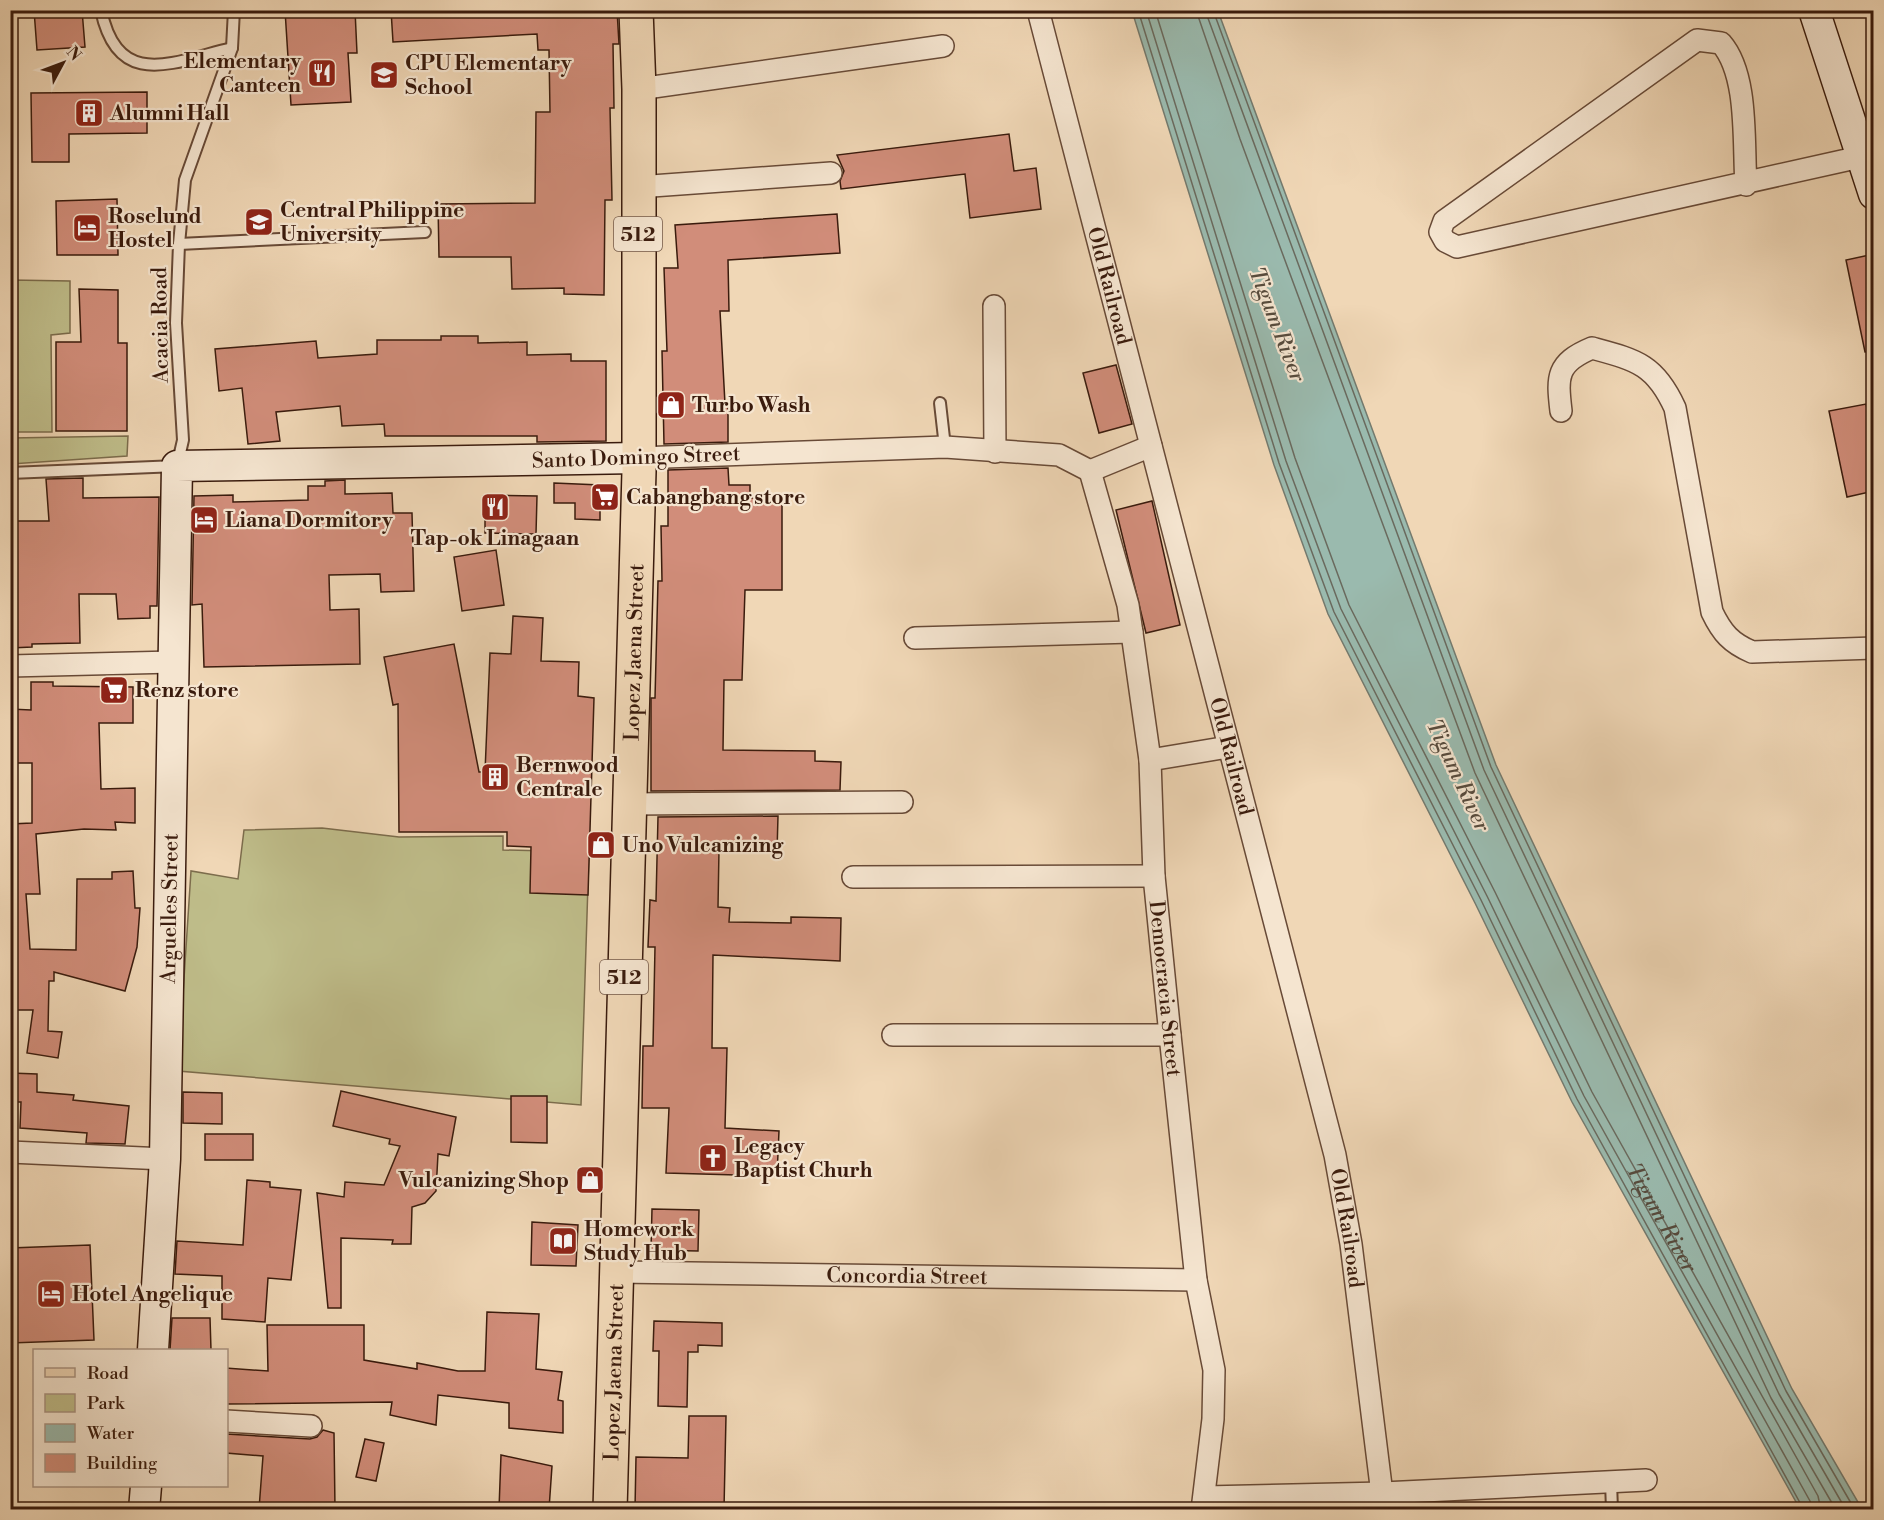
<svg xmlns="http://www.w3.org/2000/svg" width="1884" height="1520" font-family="'Libre Bodoni',serif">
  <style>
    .green { fill: #bfbd8a; stroke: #7c6c4c; stroke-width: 1.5 }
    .water { fill: #9abaae; stroke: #747a6e; stroke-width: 1.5 }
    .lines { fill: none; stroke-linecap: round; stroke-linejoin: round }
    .shore { stroke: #6a6a5e; stroke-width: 1.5 }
    .building { fill: #d18d7a; stroke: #3a1b0d; stroke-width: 1.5 }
    .lane-casing { stroke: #684a37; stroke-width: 14 }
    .street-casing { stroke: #684a37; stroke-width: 24 }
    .secondary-casing { stroke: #3a1b0d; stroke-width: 33 }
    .primary-casing { stroke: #3a1b0d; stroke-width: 36 }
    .lane { stroke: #f5e5d0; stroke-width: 10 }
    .street { stroke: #f5e5d0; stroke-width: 21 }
    .secondary { stroke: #f5e5d0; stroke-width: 30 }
    .primary { stroke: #f0d7b6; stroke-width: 33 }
    .labels { text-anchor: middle; stroke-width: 4.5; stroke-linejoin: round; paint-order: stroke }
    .shield { fill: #f5e5d0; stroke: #725848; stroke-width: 1.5 }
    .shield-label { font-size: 20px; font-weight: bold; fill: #3a1b0d }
    .poi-label { font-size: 21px; font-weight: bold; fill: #3a1b0d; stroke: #f5e5d0; text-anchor: start }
    .street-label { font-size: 21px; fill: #3a1b0d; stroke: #f5e5d0 }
    .water-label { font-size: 22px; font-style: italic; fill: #574b3d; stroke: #f5e5d0 }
  </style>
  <rect width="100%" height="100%" fill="#f0d7b6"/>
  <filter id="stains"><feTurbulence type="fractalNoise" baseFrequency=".00333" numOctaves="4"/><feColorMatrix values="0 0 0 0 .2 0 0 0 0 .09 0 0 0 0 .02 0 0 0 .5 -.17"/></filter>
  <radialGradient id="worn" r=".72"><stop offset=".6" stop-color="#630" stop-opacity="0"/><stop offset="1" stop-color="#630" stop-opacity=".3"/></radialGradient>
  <g class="green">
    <polygon points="11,280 70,281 70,333 51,335 52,432 11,432"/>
    <polygon points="128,436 127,456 11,464 11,438"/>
    <polygon points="322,828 399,837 503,836 503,850 589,852 581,1105 178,1071 191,871 238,879 244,830"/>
  </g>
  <polygon class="water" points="1132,11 1218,11 1496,765 1792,1389 1862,1509 1800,1509 1572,1102 1475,903 1328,614 1274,465"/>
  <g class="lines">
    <g class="shore">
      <polyline points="1138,10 1279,463 1334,612 1481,900 1577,1099 1804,1510"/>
      <polyline points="1146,10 1286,461 1341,609 1487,896 1584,1096 1810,1501 1812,1510"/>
      <path id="s1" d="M1155 10 1295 458 1349 605 1495 892 1592 1092 1818 1496 1821 1510"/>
      <polyline points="1196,10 1240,139 1475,773 1771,1398 1836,1510"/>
      <polyline points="1205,10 1484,770 1779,1394 1846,1510"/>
      <polyline points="1213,10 1491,767 1786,1391 1855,1510"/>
    </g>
  </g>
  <g class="building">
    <polygon points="34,10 82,10 85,47 37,50"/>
    <polygon points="285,10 355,10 357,53 348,53 351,102 291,105"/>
    <polygon points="391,10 617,10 619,44 613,44 614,108 610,108 612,200 605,200 604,295 564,294 564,288 512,289 511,257 439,257 438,204 535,203 536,112 550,112 549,50 538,50 537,34 393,42"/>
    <polygon points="147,92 147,133 69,134 69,162 32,162 31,93"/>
    <polygon points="1009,134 1014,171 1036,168 1041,209 970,218 965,174 841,189 840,181 844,171 837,155"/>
    <polygon points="117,199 118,255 57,255 56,201"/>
    <polygon points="837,214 840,253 728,260 729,311 720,311 725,404 728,404 728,442 664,444 662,351 667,351 664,268 678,268 675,225"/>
    <polygon points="1874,254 1874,351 1865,352 1846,260"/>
    <polygon points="79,289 118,290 118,343 127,343 127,431 56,431 56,342 81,342"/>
    <polygon points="441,336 478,336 478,343 527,342 527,355 571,354 571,361 606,361 606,441 537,442 537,436 385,436 384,424 342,426 340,406 276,412 280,441 248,444 242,388 219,391 215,349 316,341 318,358 377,354 377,340 441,340"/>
    <polygon points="1116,365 1132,424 1099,433 1083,373"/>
    <polygon points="1866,404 1874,438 1874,491 1847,497 1829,411"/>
    <polygon points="728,468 729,485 750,485 750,498 782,497 782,590 745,590 742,680 724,680 723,750 815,751 815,761 841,762 840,790 651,791 651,698 655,698 658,581 662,581 661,526 668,526 668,470"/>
    <polygon points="83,478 83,498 159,497 157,606 150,606 150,618 118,619 116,594 79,594 80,643 32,644 32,647 10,648 10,521 49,521 46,479"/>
    <polygon points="345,480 345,494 392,493 393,513 412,513 414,591 381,592 380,574 329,575 330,610 359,609 360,664 204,667 202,604 192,605 194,496 233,495 233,502 308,500 308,486 325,486 325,481"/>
    <polygon points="554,483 600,485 600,520 575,519 575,503 554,503"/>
    <polygon points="485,495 537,496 536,534 485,533"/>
    <polygon points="1152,501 1180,625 1146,633 1116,510"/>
    <polygon points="496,550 504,605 462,611 454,557"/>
    <polygon points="513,616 543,618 541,661 579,662 578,696 594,698 588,895 530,893 531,847 507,846 507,832 399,832 398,704 393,705 384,657 454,644 479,772 485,772 490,653 511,654"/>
    <polygon points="31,682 53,682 53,686 133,687 133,723 99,723 101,789 135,788 135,823 115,822 116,830 84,829 36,834 40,894 26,894 30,949 76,950 77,879 112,879 112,872 133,871 135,908 140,908 137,947 125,991 54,972 54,981 49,981 48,1031 62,1032 58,1058 27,1053 33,1010 16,1010 16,980 10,980 10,824 32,823 32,763 10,763 10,709 31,710"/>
    <polygon points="778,816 777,852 719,850 718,907 730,908 729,922 791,923 791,917 841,918 840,961 713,955 712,1048 727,1048 725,1128 779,1131 777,1176 666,1173 669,1108 642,1108 643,1046 653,1046 655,947 648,947 650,900 656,901 658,817"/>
    <polygon points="10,1073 37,1074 37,1092 74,1095 73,1100 129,1106 125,1144 86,1143 87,1133 20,1128 21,1102 10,1102"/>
    <polygon points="341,1091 456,1117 449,1156 438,1154 436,1191 425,1203 412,1207 411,1244 392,1244 393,1240 341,1238 341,1308 328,1308 317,1193 344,1197 345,1182 384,1185 400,1146 389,1144 390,1139 333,1126"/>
    <polygon points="183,1092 222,1093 222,1124 183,1123"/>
    <polygon points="511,1096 547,1096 547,1143 511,1142"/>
    <rect x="205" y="1134" width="48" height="26"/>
    <polygon points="247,1180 270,1182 270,1187 301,1190 291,1280 268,1278 265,1322 222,1319 222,1276 175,1274 177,1241 243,1245"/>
    <polygon points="652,1209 699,1210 698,1251 651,1250"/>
    <polygon points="532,1222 578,1225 576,1266 531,1265"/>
    <polygon points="90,1245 94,1340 10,1343 10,1248"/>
    <polygon points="487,1312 539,1314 536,1369 562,1372 558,1400 563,1401 563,1433 509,1428 509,1403 438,1395 436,1425 390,1415 392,1402 226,1404 226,1368 268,1371 267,1325 364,1325 364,1360 417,1369 417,1363 458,1371 485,1371"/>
    <polygon points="172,1318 210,1318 211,1350 170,1350"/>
    <polygon points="654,1321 722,1323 722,1346 698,1345 698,1352 688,1352 687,1407 658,1406 659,1351 653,1351"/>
    <polygon points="689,1416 726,1416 724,1509 635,1509 636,1457 688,1458"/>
    <polygon points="323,1430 334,1433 335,1509 259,1509 263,1456 226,1453 226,1434 310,1439 317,1437"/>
    <polygon points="365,1439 384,1443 376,1481 356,1477"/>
    <polygon points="501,1455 552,1466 549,1509 499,1509"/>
  </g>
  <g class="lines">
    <g class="lane-casing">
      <g id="lane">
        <path d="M101 10C118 91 173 62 232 48"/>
        <polyline points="179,244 425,232"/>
        <polyline points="940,403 945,447"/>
        <polyline points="10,473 177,466 183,440 176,323 179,244 185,180 232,48 234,10"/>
        <polyline points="1611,1482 1612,1510"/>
      </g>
    </g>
    <g class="street-casing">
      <g id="street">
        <path id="s2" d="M1038 10 1335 1155 1351 1244 1384 1510"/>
        <polyline points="639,89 943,46"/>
        <path d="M1746 185C1743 143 1749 75 1721 43L1697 40 1444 221 1440 232 1445 241 1457 247 1860 157"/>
        <polyline points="638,187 831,173"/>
        <polyline points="994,306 995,452"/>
        <path d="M1561 411C1557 377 1556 363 1592 348 1636 360 1655 364 1675 408L1712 612C1722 633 1731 643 1752 652L1874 648"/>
        <polyline points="638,458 945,447 1059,455 1090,471"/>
        <path id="s3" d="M1090 471 1128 605 1150 760 1154 876 1170 1035 1196 1280 1214 1370 1213 1419 1202 1510"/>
        <polyline points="1090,471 1151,446"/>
        <polyline points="915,638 1132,632"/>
        <polyline points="10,666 173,662"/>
        <polyline points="1150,760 1228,747"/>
        <polyline points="628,804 902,802"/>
        <polyline points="853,877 1154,876"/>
        <polyline points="893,1035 1170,1035"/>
        <polyline points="10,1152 165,1159"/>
        <path id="s4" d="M617 1272 1196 1280"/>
        <polyline points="226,1421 311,1426"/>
        <polyline points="1205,1497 1383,1493 1646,1480"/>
      </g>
    </g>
    <g class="secondary-casing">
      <g id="secondary">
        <polyline points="1814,10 1874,194"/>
        <path id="s5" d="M153 1350 165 1159 177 466 638 458"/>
        <polyline points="144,1510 146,1486"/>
      </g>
    </g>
    <g class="primary-casing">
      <g id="primary">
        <path id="s6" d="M610 1510 639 471V89L636 10"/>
      </g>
    </g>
    <use href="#lane" class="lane"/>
    <use href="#street" class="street"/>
    <use href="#secondary" class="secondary"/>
    <use href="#primary" class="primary"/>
  </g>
  <defs>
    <g id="restaurant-square" transform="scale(1.5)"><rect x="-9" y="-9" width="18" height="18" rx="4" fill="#8f2418" stroke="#f5e5d0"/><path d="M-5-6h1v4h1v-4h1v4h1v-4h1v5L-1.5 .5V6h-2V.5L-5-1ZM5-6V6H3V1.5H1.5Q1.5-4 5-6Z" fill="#fff"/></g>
    <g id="school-square" transform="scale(1.5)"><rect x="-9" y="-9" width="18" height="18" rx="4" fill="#8f2418" stroke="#f5e5d0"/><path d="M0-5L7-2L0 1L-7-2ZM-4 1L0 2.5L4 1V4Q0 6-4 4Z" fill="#fff"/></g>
    <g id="building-square" transform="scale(1.5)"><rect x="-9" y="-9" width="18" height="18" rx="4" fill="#8f2418" stroke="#f5e5d0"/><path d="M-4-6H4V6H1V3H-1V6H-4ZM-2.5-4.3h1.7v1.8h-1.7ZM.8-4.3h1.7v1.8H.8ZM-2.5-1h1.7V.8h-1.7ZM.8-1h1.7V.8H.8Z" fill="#fff"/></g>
    <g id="university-square" transform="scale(1.5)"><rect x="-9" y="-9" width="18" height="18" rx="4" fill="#8f2418" stroke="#f5e5d0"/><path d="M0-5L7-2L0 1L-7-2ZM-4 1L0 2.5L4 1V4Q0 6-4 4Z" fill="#fff"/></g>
    <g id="hotel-square" transform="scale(1.5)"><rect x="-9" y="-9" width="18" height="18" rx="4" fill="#8f2418" stroke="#f5e5d0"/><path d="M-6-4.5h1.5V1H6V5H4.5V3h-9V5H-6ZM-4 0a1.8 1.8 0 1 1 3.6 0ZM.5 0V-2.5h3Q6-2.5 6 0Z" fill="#fff"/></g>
    <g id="shop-square" transform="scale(1.5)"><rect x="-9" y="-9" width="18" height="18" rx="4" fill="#8f2418" stroke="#f5e5d0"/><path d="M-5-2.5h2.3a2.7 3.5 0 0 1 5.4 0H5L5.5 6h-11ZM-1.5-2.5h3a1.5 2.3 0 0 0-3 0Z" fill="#fff"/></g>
    <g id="supermarket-square" transform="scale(1.5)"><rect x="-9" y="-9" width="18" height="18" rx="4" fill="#8f2418" stroke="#f5e5d0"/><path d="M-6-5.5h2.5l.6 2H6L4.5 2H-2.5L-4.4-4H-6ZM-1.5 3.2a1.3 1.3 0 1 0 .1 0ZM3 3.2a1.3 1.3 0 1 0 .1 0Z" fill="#fff"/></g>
    <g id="church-square" transform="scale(1.5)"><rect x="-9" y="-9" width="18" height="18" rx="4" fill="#8f2418" stroke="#f5e5d0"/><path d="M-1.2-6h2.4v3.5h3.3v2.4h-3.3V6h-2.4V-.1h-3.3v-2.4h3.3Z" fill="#fff"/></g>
    <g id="library-square" transform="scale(1.5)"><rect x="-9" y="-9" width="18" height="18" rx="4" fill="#8f2418" stroke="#f5e5d0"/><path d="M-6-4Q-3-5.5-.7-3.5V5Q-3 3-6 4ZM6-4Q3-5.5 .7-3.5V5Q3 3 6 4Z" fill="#fff"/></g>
  </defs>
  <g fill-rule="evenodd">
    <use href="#restaurant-square" x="322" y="73"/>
    <use href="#school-square" x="384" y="75"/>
    <use href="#building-square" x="89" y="113"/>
    <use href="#university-square" x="259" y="222"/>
    <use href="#hotel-square" x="87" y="228"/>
    <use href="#shop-square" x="671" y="405"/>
    <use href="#supermarket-square" x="605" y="497"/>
    <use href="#restaurant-square" x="495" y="507"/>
    <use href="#hotel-square" x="204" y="520"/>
    <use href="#supermarket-square" x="114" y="690"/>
    <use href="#building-square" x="495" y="777"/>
    <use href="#shop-square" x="601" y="845"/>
    <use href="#church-square" x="713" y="1158"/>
    <use href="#shop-square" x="590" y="1180"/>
    <use href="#library-square" x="563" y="1241"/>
    <use href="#hotel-square" x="51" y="1294"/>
  </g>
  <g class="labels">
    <g class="shield">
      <rect x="614" y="217" width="48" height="34" rx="4.5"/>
      <rect x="600" y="960" width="48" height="34" rx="4.5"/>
    </g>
    <g class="shield-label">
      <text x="638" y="241">512</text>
      <text x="624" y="984">512</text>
    </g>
    <g class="poi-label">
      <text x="301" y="68" text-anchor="end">Elementary<tspan x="301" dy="24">Canteen</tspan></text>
      <text x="405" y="70">CPU Elementary<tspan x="405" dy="24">School</tspan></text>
      <text x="110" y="120">Alumni Hall</text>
      <text x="280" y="217">Central Philippine<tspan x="280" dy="24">University</tspan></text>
      <text x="108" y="223">Roselund<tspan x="108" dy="24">Hostel</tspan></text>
      <text x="692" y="412">Turbo Wash</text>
      <text x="626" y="504">Cabangbang store</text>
      <text x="225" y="527">Liana Dormitory</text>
      <text x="495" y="545" text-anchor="middle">Tap-ok Linagaan</text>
      <text x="135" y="697">Renz store</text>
      <text x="516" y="772">Bernwood<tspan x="516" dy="24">Centrale</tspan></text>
      <text x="622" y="852">Uno Vulcanizing</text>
      <text x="734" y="1153">Legacy<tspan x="734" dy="24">Baptist Churh</tspan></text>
      <text x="569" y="1187" text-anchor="end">Vulcanizing Shop</text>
      <text x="584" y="1236">Homework<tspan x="584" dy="24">Study Hub</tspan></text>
      <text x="72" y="1301">Hotel Angelique</text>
    </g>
    <g class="street-label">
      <text dy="7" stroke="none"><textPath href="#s2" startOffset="285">Old Railroad</textPath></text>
      <text transform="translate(160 325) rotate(-91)" y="7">Acacia Road</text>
      <text transform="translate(636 457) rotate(-2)" y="7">Santo Domingo Street</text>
      <text dy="7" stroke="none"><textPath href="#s6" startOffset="858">Lopez Jaena Street</textPath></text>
      <text dy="7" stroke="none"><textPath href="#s2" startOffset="771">Old Railroad</textPath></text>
      <text dy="7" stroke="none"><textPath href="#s5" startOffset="442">Arguelles Street</textPath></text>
      <text dy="7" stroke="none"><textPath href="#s3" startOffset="525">Democracia Street</textPath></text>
      <text dy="7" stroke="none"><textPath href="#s2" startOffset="1257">Old Railroad</textPath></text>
      <text dy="7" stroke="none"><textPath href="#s4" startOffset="290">Concordia Street</textPath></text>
      <text dy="7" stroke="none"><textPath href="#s6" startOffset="138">Lopez Jaena Street</textPath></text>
    </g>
    <g class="water-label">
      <text transform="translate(1278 324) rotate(69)" y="8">Tigum River</text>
      <text transform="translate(1459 775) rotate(65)" y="8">Tigum River</text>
      <text dy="8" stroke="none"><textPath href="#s1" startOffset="1314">Tigum River</textPath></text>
    </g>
  </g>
  <rect width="1884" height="1520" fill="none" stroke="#f0d7b6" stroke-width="36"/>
  <rect x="12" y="12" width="1860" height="1496" fill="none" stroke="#3a1b0d" stroke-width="3"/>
  <rect x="18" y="18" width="1848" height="1484" fill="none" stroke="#3a1b0d" stroke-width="1.5"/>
  <rect x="33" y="1349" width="195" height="138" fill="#f5e5d0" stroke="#aa9482" stroke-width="1.5"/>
  <rect x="45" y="1368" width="30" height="9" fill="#f0d7b6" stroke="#aa9482" stroke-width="1.5"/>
  <text x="87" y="1379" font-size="18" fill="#3a1b0d">Road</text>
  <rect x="45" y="1394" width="30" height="18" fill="#bfbd8a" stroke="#aa9482" stroke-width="1.5"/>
  <text x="87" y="1409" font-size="18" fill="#3a1b0d">Park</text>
  <rect x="45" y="1424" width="30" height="18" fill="#9abaae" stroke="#aa9482" stroke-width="1.5"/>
  <text x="87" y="1439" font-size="18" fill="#3a1b0d">Water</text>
  <rect x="45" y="1454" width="30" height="18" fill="#d18d7a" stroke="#aa9482" stroke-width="1.5"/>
  <text x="87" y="1469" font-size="18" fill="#3a1b0d">Building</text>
  <g transform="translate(63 63) rotate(49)" stroke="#f5e5d0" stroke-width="4.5" paint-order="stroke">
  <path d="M0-4.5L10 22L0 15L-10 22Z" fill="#3a1b0d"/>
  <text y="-9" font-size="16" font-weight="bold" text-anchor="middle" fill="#3a1b0d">N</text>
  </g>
  <rect width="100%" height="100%" filter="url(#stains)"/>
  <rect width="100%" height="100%" fill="url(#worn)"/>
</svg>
